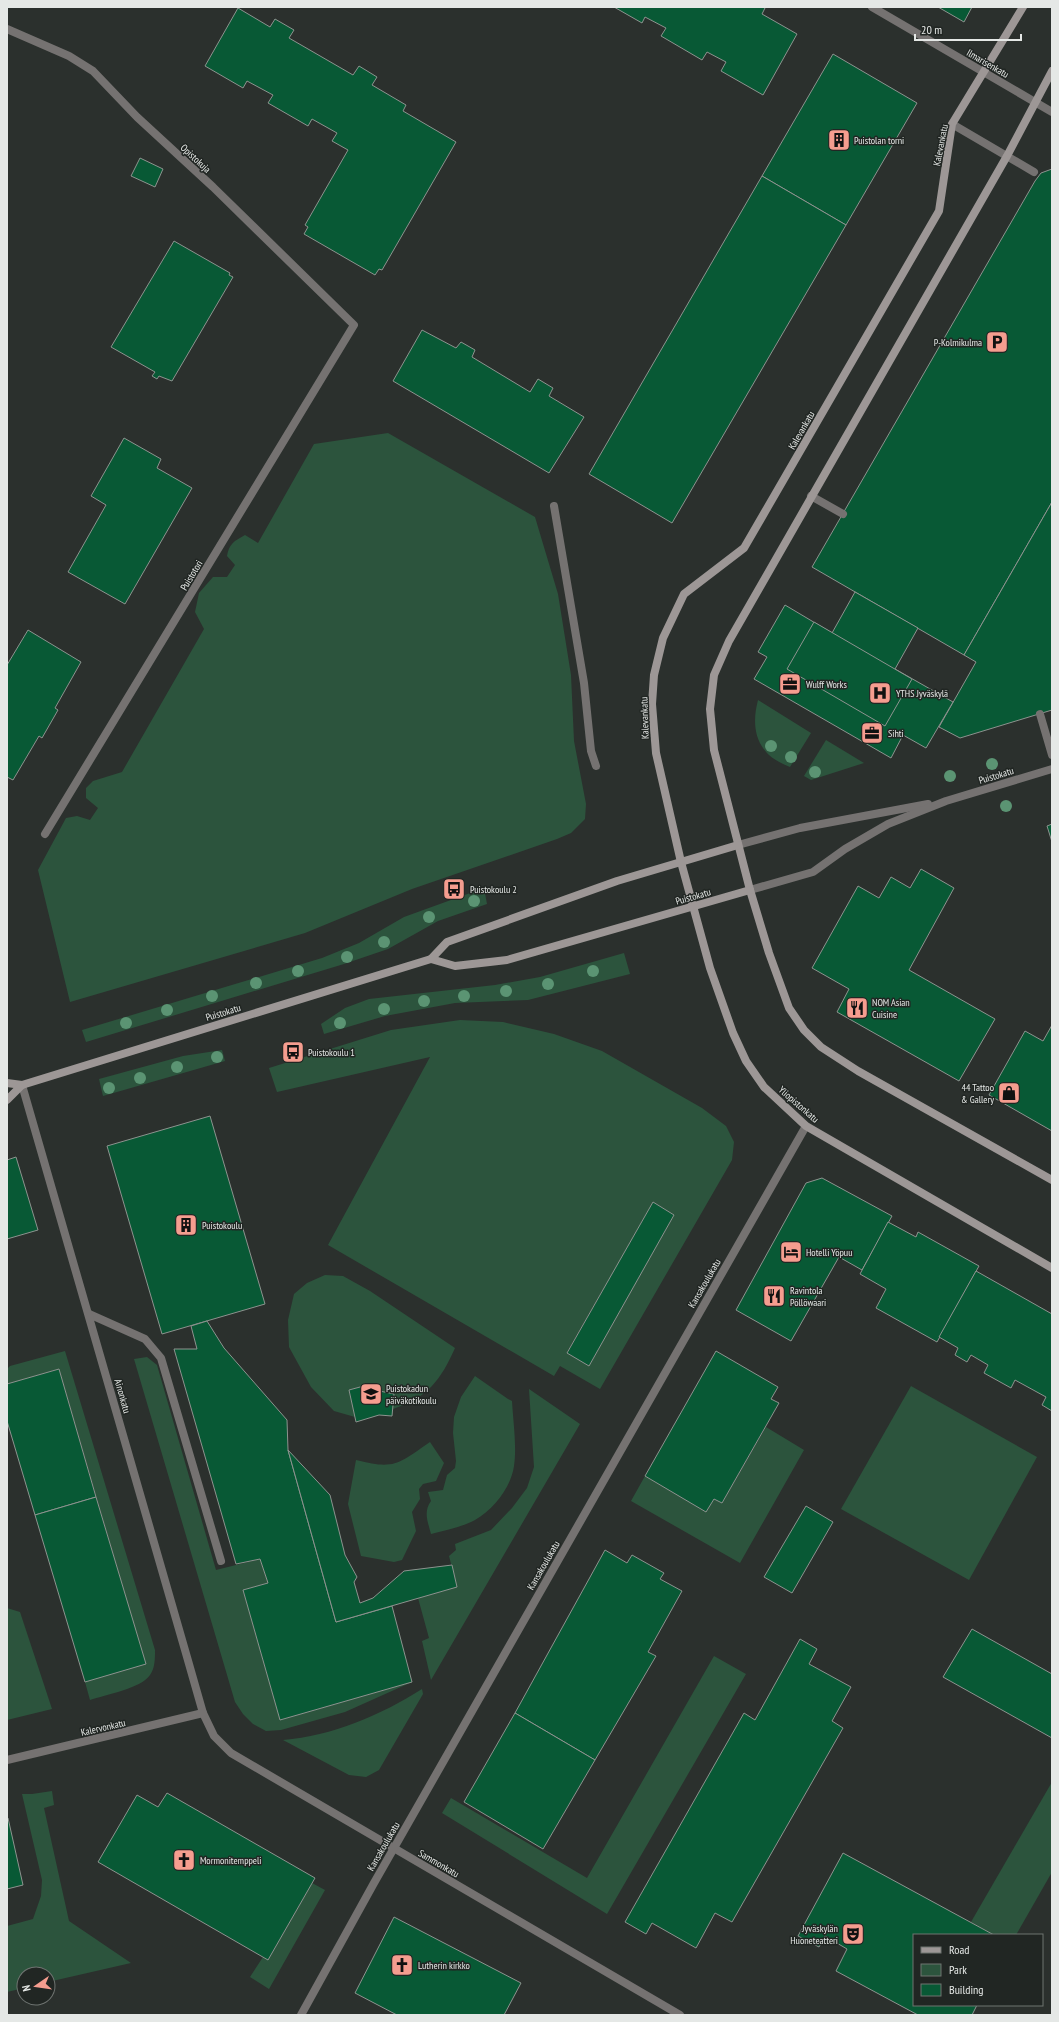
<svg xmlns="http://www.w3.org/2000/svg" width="1059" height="2022" font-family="'PT Sans Narrow',sans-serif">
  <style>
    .green { fill: #2c543d; fill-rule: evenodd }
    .building { fill: #085935; stroke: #8d938f }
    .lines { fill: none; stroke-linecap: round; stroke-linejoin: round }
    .lane { stroke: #757271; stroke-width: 8 }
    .street { stroke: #757271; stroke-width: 8 }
    .secondary { stroke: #9d9796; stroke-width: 8 }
    .tree { fill: #5b9473 }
    .labels { text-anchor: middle; stroke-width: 3; stroke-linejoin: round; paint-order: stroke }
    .street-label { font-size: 10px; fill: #e5e8e6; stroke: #212623 }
    .poi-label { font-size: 10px; fill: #e5e8e6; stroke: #212623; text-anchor: start }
  </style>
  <rect width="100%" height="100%" fill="#2b302d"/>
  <g class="green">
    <path d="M388 433 535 517 558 594 571 675 574 741 586 804 585 819 571 833 557 839 412 889 305 933 70 1002 38 870 66 818 77 816 90 820 98 808 86 798V788L93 781 122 772 204 629 195 612 199 593 213 577H227L235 565 227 556C229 544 234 541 245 535L258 543 314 444Z"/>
    <path d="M758 700 811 733 790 767C783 764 774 760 769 755 753 740 753 719 758 700Z"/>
    <polygon points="826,740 864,763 811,780 804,776"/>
    <polygon points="484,888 487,904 438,921 388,949 344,964 86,1042 82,1030 322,958 359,943 404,917"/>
    <polygon points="624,953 630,974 528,1000 455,1003 385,1016 324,1034 321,1024 345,1008 369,999 495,985 540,977"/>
    <path d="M460 1020 503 1022 554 1034 602 1051 702 1108 726 1126 734 1142 732 1160 600 1389 560 1366 554 1376 328 1245 430 1057 277 1092 269 1068 391 1030ZM653 1202 674 1215 644 1268 623 1255ZM602 1291 624 1304 589 1366 567 1352Z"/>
    <polygon points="222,1050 225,1061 103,1096 99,1079 183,1056"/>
    <path d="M325 1275 343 1276 370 1291 455 1348C441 1380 427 1398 393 1409V1394L360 1387 349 1390 355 1417 334 1411 311 1387 289 1347 288 1320 294 1294 307 1283Z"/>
    <path d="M65 1351 155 1650C155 1659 155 1668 150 1675 142 1688 105 1695 90 1700L85 1682 145 1663 59 1369 7 1384V1369L10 1366Z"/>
    <polygon points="147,1357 157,1365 216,1570 260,1559 268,1583 243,1590 280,1720 412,1682 345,1712 281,1730 266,1731 253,1724 243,1714 235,1702 134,1359"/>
    <path d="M475 1376 508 1399 512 1401C513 1420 517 1447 514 1466 511 1487 494 1509 475 1520 462 1527 446 1530 431 1534 428 1522 423 1512 431 1501L428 1492 443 1490 447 1475 455 1468 456 1461 453 1433 454 1417 461 1397Z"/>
    <polygon points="911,1386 1037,1457 969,1580 841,1509"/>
    <polygon points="529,1389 580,1424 431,1680 422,1641 429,1638 418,1598 457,1587 449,1556 456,1550 455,1544 491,1530 512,1508 527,1488 534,1467"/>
    <polygon points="766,1427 804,1450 740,1563 631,1501 645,1476 706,1511 714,1499 722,1503"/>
    <path d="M430 1442 444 1463 436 1481 423 1484 419 1489 420 1499 412 1512 416 1531 402 1560 394 1562 361 1556 348 1504 356 1460C395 1470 398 1464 430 1442Z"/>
    <polygon points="7,1608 20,1612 52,1709 7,1720"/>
    <polygon points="714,1656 746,1674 607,1914 442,1813 451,1798 587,1878"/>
    <path d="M422 1689 423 1694 379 1770 366 1777 349 1775 283 1740C332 1736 381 1715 422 1689Z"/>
    <polygon points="1052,1782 1052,1872 1016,1935 994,1935 971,1922"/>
    <polygon points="52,1791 54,1805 44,1808 69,1921 131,1963 48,1982 48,1974 24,1974 24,1988 7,1992 7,1926 33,1919 41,1896 42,1880 22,1794 32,1794"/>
    <polygon points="312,1883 325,1890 269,1989 250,1977 263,1957 268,1960"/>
  </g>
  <g class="building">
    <polygon points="614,7 763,7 765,8 762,14 797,34 763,95 721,71 726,62 707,52 702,60 661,36 666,28 645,17 642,23"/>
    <polygon points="938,7 972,7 964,22"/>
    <polygon points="238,8 270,27 275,19 294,30 289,38 353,75 359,66 377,77 372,85 406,105 403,111 456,142 382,270 379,269 375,275 304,234 308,227 305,225 348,150 332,141 337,133 312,119 308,126 268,103 273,95 247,81 243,88 205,66"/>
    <polygon points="833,54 917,103 846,225 762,176"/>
    <polygon points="140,158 163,169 155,187 131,176"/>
    <polygon points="1052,169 1052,502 964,655 812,567 1035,181 1041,173"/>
    <polygon points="762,176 846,225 672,523 589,474"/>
    <polygon points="174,241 230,273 229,275 233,277 172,381 159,376 157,379 152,376 155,372 111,347"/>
    <polygon points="422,330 456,348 461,342 475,350 472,357 530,392 538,379 553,388 549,396 584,417 549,473 393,381"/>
    <polygon points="124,438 161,459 157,468 192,488 125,604 68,572 106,505 91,496"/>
    <polygon points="1052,502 1052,710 960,738 939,727 976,662 964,655"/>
    <polygon points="855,592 918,628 895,669 953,702 926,748 903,735 891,758 754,679 767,657 758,652 785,605 832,633"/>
    <polygon points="814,622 912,679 885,726 787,669"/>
    <polygon points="28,630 81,662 55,708 58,710 42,738 39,736 13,780 7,777 7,665"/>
    <polygon points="1052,824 1052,842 1047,826"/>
    <polygon points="921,869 954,888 909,970 995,1019 959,1081 837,1012 849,989 812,968 858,886 879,898 891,877 910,888"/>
    <polygon points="1052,1025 1052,1131 989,1095 1025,1031 1043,1041"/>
    <polygon points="210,1116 265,1304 162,1334 107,1146"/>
    <polygon points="16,1157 38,1230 7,1239 7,1160"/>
    <polygon points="822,1178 892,1216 862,1270 839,1257 791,1341 736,1310 806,1183"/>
    <polygon points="653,1202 674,1215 589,1366 567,1353"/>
    <polygon points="888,1222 916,1237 918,1232 979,1266 937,1342 876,1308 886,1289 860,1274"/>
    <polygon points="976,1271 1052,1314 1052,1411 1042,1405 1046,1397 1015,1380 1011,1388 984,1373 988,1365 971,1355 967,1362 955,1355 958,1348 939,1337"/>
    <polygon points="207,1321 224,1348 287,1420 288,1450 336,1622 392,1606 412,1682 280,1720 243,1590 268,1583 260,1559 236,1564 174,1349 197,1349 191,1326"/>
    <polygon points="716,1351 778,1387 771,1399 779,1403 722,1503 714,1499 706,1512 645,1476"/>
    <polygon points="59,1369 96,1497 35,1515 7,1421 7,1384"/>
    <polygon points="360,1387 394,1394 392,1416 379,1415 356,1422 349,1390"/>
    <polygon points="288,1450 330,1495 345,1555 357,1577 354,1582 360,1603 373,1598 404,1571 452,1565 457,1587 336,1622"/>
    <polygon points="96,1497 146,1664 85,1682 35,1515"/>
    <polygon points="806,1506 833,1522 792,1593 764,1577"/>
    <polygon points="605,1550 627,1563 632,1555 664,1573 660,1579 682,1591 648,1652 656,1656 595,1760 515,1713"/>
    <polygon points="972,1629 1052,1674 1052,1738 943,1677"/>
    <polygon points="800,1639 817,1649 809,1664 851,1687 832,1721 843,1728 732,1922 715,1913 696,1948 652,1923 646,1934 625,1922 744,1713 755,1720"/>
    <polygon points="515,1713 595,1760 543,1849 464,1802"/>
    <polygon points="167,1793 315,1878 268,1960 98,1862 137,1795 158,1807"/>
    <polygon points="7,1818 8,1818 23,1885 7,1889"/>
    <polygon points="843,1853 994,1935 914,1935 914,2005 977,2005 972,2015 918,2015 836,1971 847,1949 825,1936 819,1947 798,1936"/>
    <polygon points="394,1917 521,1983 504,2015 397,2015 355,1993"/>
  </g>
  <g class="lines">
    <g class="lane">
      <polyline points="811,496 843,514"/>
      <polyline points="1040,714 1052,755"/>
      <polyline points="89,1314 145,1339 161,1358 221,1561"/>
    </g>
    <g class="street">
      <polyline points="872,7 1052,112"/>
      <polyline points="7,29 69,56 93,71 137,117 213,187 354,325 45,834"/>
      <polyline points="952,124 1034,172"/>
      <polyline points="554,506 584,683 591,751 596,766"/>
      <polyline points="738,845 800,828 928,804"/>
      <polyline points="750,890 813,872 845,849 888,824 946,801 1052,769"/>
      <polyline points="22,1085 187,1657 203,1713 214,1736 231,1753 680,2015"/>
      <polyline points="7,1760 203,1713"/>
      <polyline points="301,2015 374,1883 806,1126"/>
    </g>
    <g class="secondary">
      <polyline points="1023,7 952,124 939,211 744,548 684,594 663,638 654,675 652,704 656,753 681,862 710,968 733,1033 746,1061 764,1087 806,1126 1052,1268"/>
      <polyline points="1052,71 1007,156 729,641 714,675 710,709 714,750 750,890 769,953 789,1008 804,1030 821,1047 858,1071 1052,1180"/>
      <polyline points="431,959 455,966 507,960 750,890"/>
      <polyline points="7,1083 22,1085"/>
      <polyline points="7,1100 22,1085 431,959 447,942 617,881 738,845"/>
    </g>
  </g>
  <g class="tree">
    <circle cx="771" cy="746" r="6"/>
    <circle cx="791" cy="757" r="6"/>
    <circle cx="992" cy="764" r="6"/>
    <circle cx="815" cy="772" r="6"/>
    <circle cx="950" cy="776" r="6"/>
    <circle cx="1006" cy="806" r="6"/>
    <circle cx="474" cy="901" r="6"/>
    <circle cx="429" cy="917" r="6"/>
    <circle cx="384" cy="942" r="6"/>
    <circle cx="347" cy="957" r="6"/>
    <circle cx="298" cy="971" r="6"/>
    <circle cx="593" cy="971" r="6"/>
    <circle cx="256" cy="983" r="6"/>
    <circle cx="548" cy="984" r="6"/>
    <circle cx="506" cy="991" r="6"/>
    <circle cx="212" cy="996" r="6"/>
    <circle cx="464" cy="996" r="6"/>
    <circle cx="424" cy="1001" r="6"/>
    <circle cx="384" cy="1009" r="6"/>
    <circle cx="167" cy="1010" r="6"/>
    <circle cx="126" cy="1023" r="6"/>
    <circle cx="340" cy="1023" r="6"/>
    <circle cx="217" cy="1057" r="6"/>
    <circle cx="177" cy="1067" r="6"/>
    <circle cx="140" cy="1078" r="6"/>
    <circle cx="109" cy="1088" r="6"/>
  </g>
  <defs>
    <g id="building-square" transform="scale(1.15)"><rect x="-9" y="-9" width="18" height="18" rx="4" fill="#f59d8f" stroke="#212623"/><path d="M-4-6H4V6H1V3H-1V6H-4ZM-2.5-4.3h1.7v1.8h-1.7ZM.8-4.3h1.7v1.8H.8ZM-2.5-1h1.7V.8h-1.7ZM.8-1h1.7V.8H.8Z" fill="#111"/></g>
    <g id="parking-square" transform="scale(1.15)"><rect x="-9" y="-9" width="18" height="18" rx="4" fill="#f59d8f" stroke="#212623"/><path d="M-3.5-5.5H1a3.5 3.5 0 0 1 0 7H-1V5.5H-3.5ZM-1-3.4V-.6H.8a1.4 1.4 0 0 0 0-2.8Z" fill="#111"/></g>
    <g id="office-square" transform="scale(1.15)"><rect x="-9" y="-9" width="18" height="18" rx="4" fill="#f59d8f" stroke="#212623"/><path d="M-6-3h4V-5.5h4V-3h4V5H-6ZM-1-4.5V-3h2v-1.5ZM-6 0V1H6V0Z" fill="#111"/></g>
    <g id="hospital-square" transform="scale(1.15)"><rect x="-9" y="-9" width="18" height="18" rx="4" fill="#f59d8f" stroke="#212623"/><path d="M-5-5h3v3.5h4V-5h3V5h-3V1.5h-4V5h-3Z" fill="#111"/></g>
    <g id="bus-square" transform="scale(1.15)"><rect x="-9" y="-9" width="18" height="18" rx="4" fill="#f59d8f" stroke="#212623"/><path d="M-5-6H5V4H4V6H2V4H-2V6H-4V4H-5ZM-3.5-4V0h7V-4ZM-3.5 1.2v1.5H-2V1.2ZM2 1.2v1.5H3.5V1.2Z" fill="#111"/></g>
    <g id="restaurant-square" transform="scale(1.15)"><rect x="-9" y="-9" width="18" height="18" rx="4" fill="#f59d8f" stroke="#212623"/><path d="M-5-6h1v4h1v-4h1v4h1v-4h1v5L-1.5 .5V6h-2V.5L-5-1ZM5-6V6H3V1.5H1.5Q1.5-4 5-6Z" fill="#111"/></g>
    <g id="shop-square" transform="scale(1.15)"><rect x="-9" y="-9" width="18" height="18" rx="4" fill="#f59d8f" stroke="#212623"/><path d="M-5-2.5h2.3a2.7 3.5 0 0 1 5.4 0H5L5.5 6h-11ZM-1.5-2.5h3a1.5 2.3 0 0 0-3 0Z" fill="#111"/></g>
    <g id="hotel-square" transform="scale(1.15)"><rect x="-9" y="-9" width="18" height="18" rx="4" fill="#f59d8f" stroke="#212623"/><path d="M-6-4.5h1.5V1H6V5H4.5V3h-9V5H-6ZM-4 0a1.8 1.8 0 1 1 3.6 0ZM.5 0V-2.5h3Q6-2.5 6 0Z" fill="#111"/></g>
    <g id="school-square" transform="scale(1.15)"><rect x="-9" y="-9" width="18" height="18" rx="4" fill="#f59d8f" stroke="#212623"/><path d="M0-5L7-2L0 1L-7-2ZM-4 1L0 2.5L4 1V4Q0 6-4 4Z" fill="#111"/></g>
    <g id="church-square" transform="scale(1.15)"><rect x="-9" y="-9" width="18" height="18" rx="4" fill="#f59d8f" stroke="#212623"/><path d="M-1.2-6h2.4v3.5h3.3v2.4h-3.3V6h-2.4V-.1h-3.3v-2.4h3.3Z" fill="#111"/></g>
    <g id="theatre-square" transform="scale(1.15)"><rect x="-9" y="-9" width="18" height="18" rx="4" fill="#f59d8f" stroke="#212623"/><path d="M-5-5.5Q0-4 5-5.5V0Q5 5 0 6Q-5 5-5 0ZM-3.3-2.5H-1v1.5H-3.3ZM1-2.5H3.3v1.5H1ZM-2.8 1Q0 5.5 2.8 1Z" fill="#111"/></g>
  </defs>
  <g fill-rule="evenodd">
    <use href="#building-square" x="839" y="140"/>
    <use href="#parking-square" x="997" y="342"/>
    <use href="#office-square" x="790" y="684"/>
    <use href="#hospital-square" x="880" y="693"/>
    <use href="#office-square" x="872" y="733"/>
    <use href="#bus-square" x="454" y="889"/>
    <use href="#restaurant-square" x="857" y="1008"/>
    <use href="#bus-square" x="293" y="1052"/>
    <use href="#shop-square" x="1009" y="1093"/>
    <use href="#building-square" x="186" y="1225"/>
    <use href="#hotel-square" x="791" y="1252"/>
    <use href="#restaurant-square" x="774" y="1296"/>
    <use href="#school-square" x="371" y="1394"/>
    <use href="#church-square" x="184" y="1860"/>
    <use href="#theatre-square" x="853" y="1934"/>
    <use href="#church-square" x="402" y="1965"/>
  </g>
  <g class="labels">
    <g class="street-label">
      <text transform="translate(988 63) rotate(30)" y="4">Ilmarisenkatu</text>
      <text transform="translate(940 145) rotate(-79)" y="4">Kalevankatu</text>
      <text transform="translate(196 158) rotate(43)" y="4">Opistokuja</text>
      <text transform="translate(801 430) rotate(-60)" y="4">Kalevankatu</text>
      <text transform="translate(191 575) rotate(-59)" y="4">Puistotori</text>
      <text transform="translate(644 718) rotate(-92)" y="4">Kalevankatu</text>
      <text transform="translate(996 775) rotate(-17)" y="4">Puistokatu</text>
      <text transform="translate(693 896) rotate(-16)" y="4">Puistokatu</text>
      <text transform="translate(223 1012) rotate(-17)" y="4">Puistokatu</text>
      <text transform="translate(799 1104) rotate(41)" y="4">Yliopistonkatu</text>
      <text transform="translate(704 1283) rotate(-60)" y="4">Kansakoulukatu</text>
      <text transform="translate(123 1396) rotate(74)" y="4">Ainonkatu</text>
      <text transform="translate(543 1565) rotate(-60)" y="4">Kansakoulukatu</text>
      <text transform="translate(103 1727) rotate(-13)" y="4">Kalervonkatu</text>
      <text transform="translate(383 1846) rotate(-60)" y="4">Kansakoulukatu</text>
      <text transform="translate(439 1863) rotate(30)" y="4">Sammonkatu</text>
    </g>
    <g class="poi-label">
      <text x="854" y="144">Puistolan torni</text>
      <text x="982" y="346" text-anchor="end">P-Kolmikulma</text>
      <text x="806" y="688">Wulff Works</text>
      <text x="896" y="697">YTHS Jyväskylä</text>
      <text x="888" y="737">Sihti</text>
      <text x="470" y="893">Puistokoulu 2</text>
      <text x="872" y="1006">NOM Asian<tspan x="872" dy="12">Cuisine</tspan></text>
      <text x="308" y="1056">Puistokoulu 1</text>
      <text x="994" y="1091" text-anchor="end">44 Tattoo<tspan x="994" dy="12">&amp; Gallery</tspan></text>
      <text x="202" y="1229">Puistokoulu</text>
      <text x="806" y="1256">Hotelli Yöpuu</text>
      <text x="790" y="1294">Ravintola<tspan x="790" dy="12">Pöllöwaari</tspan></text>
      <text x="386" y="1392">Puistokadun<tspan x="386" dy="12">päiväkotikoulu</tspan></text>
      <text x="200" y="1864">Mormonitemppeli</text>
      <text x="838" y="1932" text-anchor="end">Jyväskylän<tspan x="838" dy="12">Huoneteatteri</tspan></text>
      <text x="418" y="1969">Lutherin kirkko</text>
    </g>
  </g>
  <rect width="1059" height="2022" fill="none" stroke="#e5e8e6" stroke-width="16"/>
  <rect x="913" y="1934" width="130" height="72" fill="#212623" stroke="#6f7471"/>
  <rect x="921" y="1947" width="20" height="6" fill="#9d9796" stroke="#6f7471"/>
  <text x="949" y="1954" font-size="12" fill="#e5e8e6">Road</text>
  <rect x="921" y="1964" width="20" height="12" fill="#2c543d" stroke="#6f7471"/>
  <text x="949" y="1974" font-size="12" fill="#e5e8e6">Park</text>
  <rect x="921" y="1984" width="20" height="12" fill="#085935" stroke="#6f7471"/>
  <text x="949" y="1994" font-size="12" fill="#e5e8e6">Building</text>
  <g transform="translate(36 1986) rotate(257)"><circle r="19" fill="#212623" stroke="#6f7471"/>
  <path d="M0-3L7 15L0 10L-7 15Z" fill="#f59d8f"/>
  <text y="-6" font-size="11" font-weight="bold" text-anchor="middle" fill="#e5e8e6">N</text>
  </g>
  <path d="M915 34v6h106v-6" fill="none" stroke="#e5e8e6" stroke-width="2"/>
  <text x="921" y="34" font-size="12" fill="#e5e8e6" stroke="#212623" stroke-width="3" paint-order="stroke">20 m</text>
</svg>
